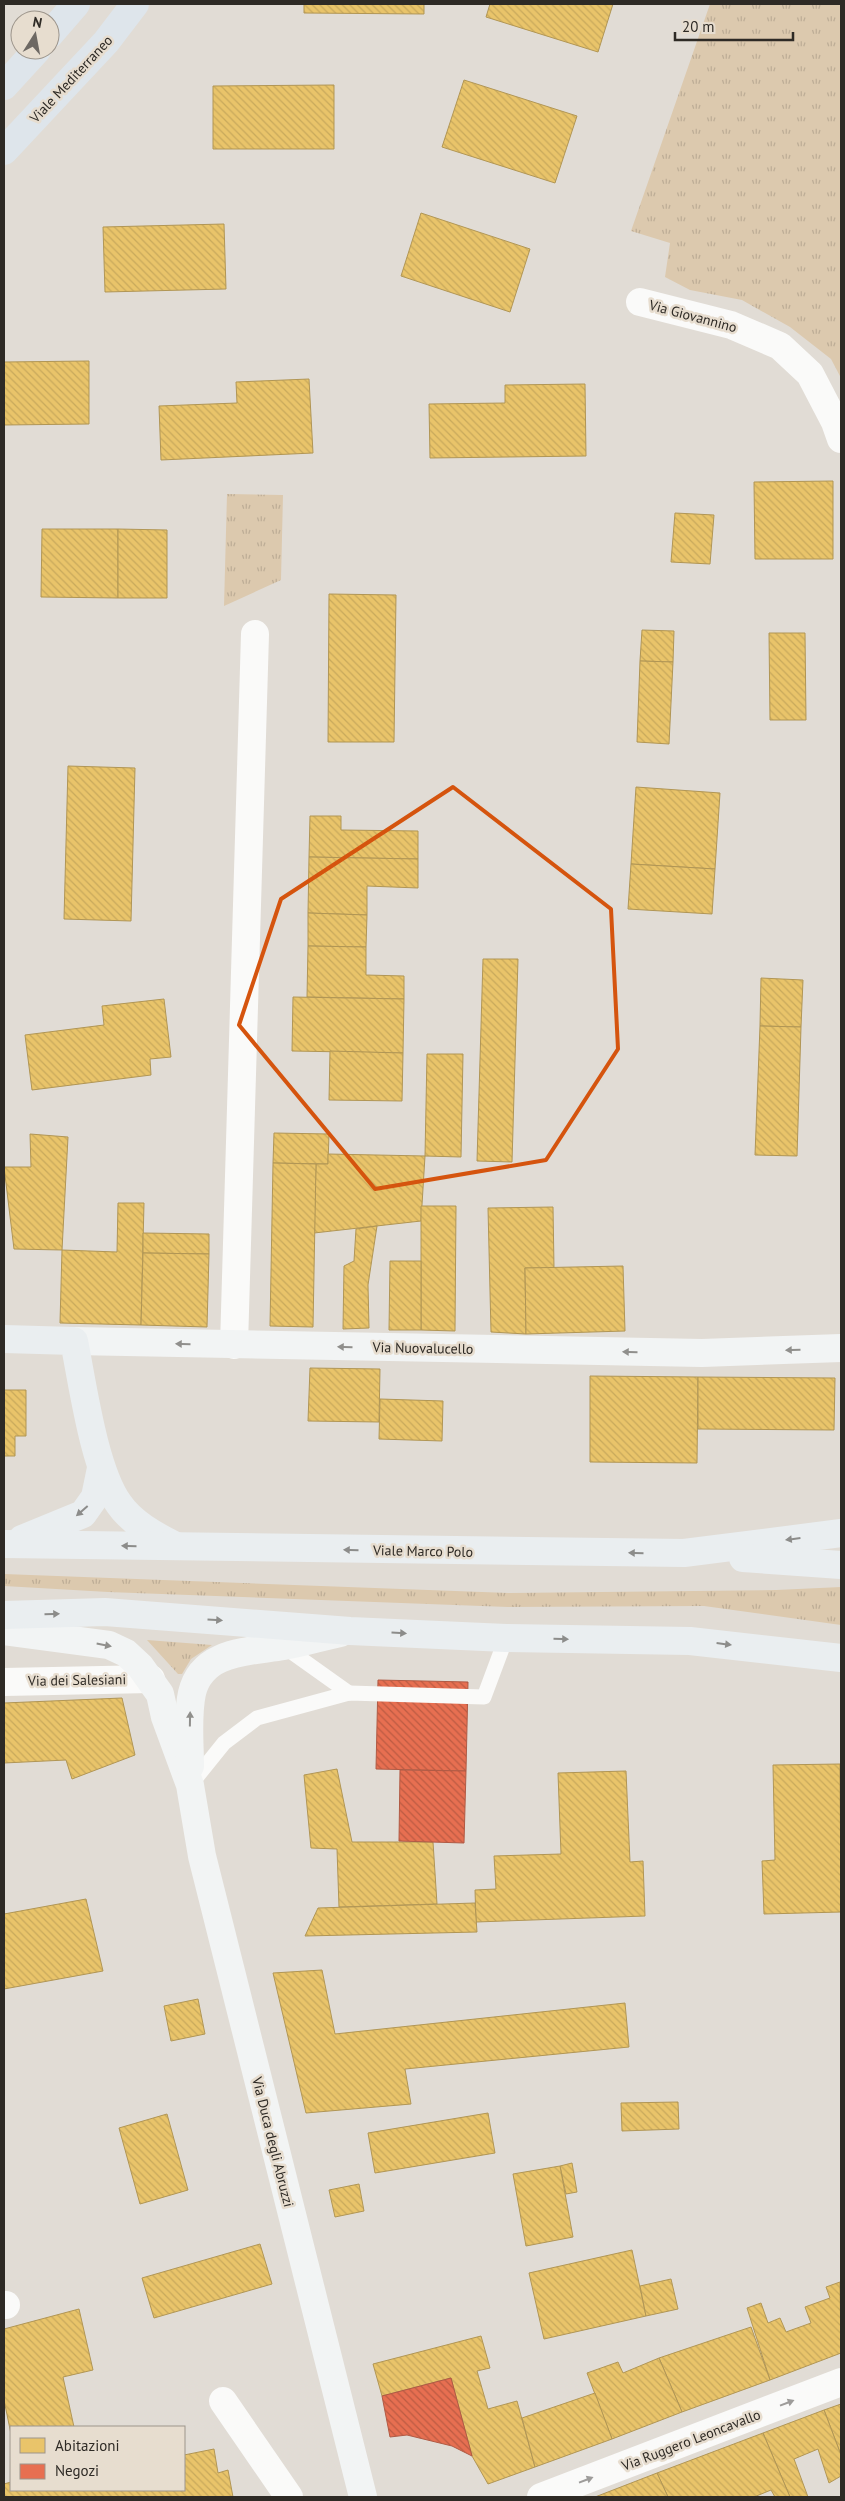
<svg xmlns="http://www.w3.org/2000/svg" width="845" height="2501" font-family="'PT Sans',sans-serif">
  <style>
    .grass { fill: url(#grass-tufts) }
    .homes { fill: url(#homes-back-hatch); stroke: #b19655 }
    .shops { fill: url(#shops-back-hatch); stroke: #b05a44 }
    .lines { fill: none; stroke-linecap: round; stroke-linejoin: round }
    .lane { stroke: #fafaf9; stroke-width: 15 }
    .street { stroke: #fafaf9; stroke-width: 28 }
    .secondary { stroke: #f2f4f4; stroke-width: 28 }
    .primary { stroke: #eaeef0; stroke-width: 28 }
    .highway { stroke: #dee5eb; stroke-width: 28 }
    .oneway { fill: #908f8c }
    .oneway2 { fill: #8c8c8a }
    .oneway3 { fill: #9e9c9a }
    .marked { fill: none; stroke: #d5540e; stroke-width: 4; stroke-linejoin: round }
    .labels { text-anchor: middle; stroke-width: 5; stroke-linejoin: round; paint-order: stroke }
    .street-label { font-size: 14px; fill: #2e2a25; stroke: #e7ddcf }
  </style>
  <defs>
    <pattern id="grass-tufts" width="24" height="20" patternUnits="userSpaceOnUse" patternTransform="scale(1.25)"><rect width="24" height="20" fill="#dcc9ae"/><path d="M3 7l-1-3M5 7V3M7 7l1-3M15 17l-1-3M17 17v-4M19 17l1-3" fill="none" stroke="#bdad96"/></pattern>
    <pattern id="homes-back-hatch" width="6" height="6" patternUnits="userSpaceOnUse" patternTransform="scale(1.25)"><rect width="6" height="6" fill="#e9c46a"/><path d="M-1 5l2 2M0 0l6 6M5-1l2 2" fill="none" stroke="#c8a95c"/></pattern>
    <pattern id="shops-back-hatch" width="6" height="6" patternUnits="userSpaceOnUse" patternTransform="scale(1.25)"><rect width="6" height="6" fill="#e76f51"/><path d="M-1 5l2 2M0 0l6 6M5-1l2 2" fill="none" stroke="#bc5b43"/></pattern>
  </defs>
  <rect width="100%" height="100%" fill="#e1dcd5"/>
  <g class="grass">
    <polygon points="710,4 841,4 841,378 831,359 790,327 742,300 690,290 665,277 670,243 631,231"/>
    <polygon points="227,494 283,495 281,580 224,606"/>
    <polygon points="4,1574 509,1593 776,1590 841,1587 841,1625 704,1606 508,1607 108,1592 4,1586"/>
    <polygon points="147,1640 212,1645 191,1659 182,1674 178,1674"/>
  </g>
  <g class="homes">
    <polygon points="304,4 424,4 424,14 304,13"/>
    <polygon points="490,4 613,4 598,52 486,17"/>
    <polygon points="464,80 577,116 555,183 442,147"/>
    <polygon points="334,85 334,149 213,149 213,86"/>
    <polygon points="421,213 530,249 510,312 401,276"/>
    <polygon points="224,224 226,289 105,292 103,227"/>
    <polygon points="89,361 89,424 4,425 4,362"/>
    <polygon points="309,379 313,453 161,460 159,406 237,403 236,382"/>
    <polygon points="585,384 586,456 430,458 429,404 505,403 505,385"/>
    <polygon points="833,481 833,559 755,559 754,482"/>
    <polygon points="675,513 714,515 710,564 671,562"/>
    <polygon points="42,529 118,529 118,598 41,597"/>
    <polygon points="118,529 167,530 167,598 118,598"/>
    <polygon points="329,594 396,595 394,742 328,742"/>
    <polygon points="642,630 674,631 673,662 640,661"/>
    <polygon points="769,633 805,633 806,720 770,720"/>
    <polygon points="640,661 673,662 669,744 637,742"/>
    <polygon points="68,766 135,768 131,921 64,919"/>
    <polygon points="636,787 720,793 715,869 631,864"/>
    <polygon points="310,816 341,816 341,830 418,831 418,859 309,857"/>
    <polygon points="309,857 418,859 418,888 367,886 367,915 308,913"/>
    <polygon points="631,864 715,869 712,914 628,909"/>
    <polygon points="308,913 367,915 366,947 308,946"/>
    <polygon points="308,946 366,947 366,975 404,976 404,999 307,997"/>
    <polygon points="483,959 518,959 512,1162 477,1161"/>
    <polygon points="761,978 803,980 801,1027 760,1026"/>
    <polygon points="293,997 404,999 403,1053 292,1051"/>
    <polygon points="164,999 171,1057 150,1059 151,1075 32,1090 25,1035 104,1025 102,1006"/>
    <polygon points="760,1026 801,1027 797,1156 755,1155"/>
    <polygon points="330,1051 403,1053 402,1101 329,1100"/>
    <polygon points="427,1054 463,1054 461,1157 425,1156"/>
    <polygon points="274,1133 329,1134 328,1164 273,1163"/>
    <polygon points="30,1134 68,1137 62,1250 14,1249 4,1167 31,1167"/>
    <polygon points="328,1154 425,1156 421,1221 314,1233 316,1164 328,1164"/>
    <polygon points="273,1163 316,1164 313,1327 270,1326"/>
    <polygon points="118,1203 144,1203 141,1325 60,1323 62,1250 117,1252"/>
    <polygon points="421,1206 456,1206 455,1331 421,1330"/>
    <polygon points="553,1207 554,1268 525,1268 526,1334 491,1332 488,1208"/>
    <polygon points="377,1226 368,1285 369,1328 343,1329 344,1266 354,1261 356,1229"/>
    <polygon points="143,1233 209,1234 209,1254 143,1253"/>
    <polygon points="143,1253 209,1254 207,1327 141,1325"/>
    <polygon points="390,1261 421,1261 421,1330 389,1330"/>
    <polygon points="623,1266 625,1331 526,1334 525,1268"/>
    <polygon points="310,1368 380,1369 379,1422 308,1421"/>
    <polygon points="590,1376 698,1377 697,1463 590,1462"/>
    <polygon points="698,1377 835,1378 834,1430 698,1429"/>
    <polygon points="4,1390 26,1390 26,1436 15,1436 15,1456 4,1456"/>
    <polygon points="380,1399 443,1401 442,1441 379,1439"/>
    <polygon points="122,1698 135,1755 72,1779 66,1760 4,1763 4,1703"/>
    <polygon points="840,1764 841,1912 764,1914 762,1861 775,1860 773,1765"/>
    <polygon points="337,1769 352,1842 433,1842 437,1904 339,1907 337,1849 311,1848 304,1775"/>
    <polygon points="626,1771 630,1862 643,1861 645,1916 476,1922 475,1890 496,1889 494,1856 561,1854 558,1773"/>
    <polygon points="86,1899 103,1971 4,1989 4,1914"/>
    <polygon points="475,1903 477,1932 305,1936 318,1908"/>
    <polygon points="322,1970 335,2034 625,2003 629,2047 405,2069 411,2104 306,2113 273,1973"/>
    <polygon points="198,1999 205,2034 171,2041 164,2006"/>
    <polygon points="678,2102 679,2129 622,2131 621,2103"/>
    <polygon points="488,2113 495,2153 375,2173 368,2133"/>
    <polygon points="167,2114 188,2190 140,2204 119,2128"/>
    <polygon points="572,2163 577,2192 566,2194 560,2166"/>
    <polygon points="560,2166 573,2237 526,2246 513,2174"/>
    <polygon points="359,2184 364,2211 335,2217 329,2190"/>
    <polygon points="260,2244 272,2284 154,2318 142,2278"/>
    <polygon points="632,2250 646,2316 544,2339 529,2273"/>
    <polygon points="671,2279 678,2309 646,2316 640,2286"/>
    <polygon points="840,2282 841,2353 770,2380 747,2308 761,2303 768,2323 780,2318 786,2332 811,2323 805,2307 830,2298 826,2287"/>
    <polygon points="79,2309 93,2370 63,2377 74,2427 11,2427 11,2434 4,2400 4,2329"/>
    <polygon points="751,2327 770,2380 682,2412 659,2358"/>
    <polygon points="481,2336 490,2368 477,2371 488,2409 517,2401 535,2467 488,2484 472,2456 451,2378 382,2396 373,2364"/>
    <polygon points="659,2358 682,2412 612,2439 587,2373 618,2362 623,2373"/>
    <polygon points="595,2393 612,2439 535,2467 522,2418"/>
    <polygon points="841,2404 841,2455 824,2410"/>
    <polygon points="824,2410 841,2455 841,2476 829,2483 818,2449 794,2459 808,2497 790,2497 763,2433"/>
    <polygon points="763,2433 790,2497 775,2497 771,2490 754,2497 668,2497 657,2473"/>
    <polygon points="214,2449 218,2473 228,2470 233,2497 4,2497 4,2484 11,2482 11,2490 184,2490 184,2455"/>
    <polygon points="657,2473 668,2497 595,2497"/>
  </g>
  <g class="shops">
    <polygon points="378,1680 468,1682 466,1771 376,1769"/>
    <polygon points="400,1770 466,1771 464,1843 399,1841"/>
    <polygon points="451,2378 472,2456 452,2446 407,2435 390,2437 382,2396"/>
  </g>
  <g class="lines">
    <g class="lane">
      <polyline points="283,1646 349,1693"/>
      <polyline points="191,1784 224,1743 257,1718 349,1693 484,1697 506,1638"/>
    </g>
    <g class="street">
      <polyline points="640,302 731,325 780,346 810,374 835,422 841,439"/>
      <polyline points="234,1345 255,634"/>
      <polyline points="4,1682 151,1679"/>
      <polyline points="4,2305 6,2305"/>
      <polyline points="223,2401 289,2497"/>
      <polyline points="541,2497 841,2382"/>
    </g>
    <g class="secondary">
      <polyline points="74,1341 702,1353 841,1348"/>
      <polyline points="4,1631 109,1645 126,1653 140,1666 160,1694 165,1717 190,1785 202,1856 363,2497"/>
      <path d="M190 1766C190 1743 187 1716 192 1693 202 1650 249 1652 284 1646 302 1643 321 1637 340 1633"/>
    </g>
    <g class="primary">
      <path d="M4 1339 74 1341C83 1386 94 1469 119 1504 132 1523 154 1535 174 1545"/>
      <polyline points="22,1539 83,1514 95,1497 101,1468"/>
      <polyline points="4,1544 684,1553 841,1533"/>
      <polyline points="743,1558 841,1565"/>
      <polyline points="4,1615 105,1612 350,1631 506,1638 690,1641 841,1658"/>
    </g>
    <g class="highway">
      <polyline points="50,34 76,4"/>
      <polyline points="4,86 37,50"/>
      <polyline points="4,151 106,42 135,4"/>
    </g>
  </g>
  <defs><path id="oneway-solid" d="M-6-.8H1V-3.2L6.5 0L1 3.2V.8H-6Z" transform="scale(1.25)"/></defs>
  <g class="oneway">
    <use href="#oneway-solid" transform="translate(183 1344) rotate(-179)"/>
    <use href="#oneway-solid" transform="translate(345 1347) rotate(-179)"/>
    <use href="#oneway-solid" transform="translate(793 1350) rotate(178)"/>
    <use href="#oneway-solid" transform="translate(630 1352) rotate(-179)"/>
    <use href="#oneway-solid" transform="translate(104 1645) rotate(11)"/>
    <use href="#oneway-solid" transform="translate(190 1719) rotate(-89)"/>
  </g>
  <g class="oneway2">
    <use href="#oneway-solid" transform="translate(82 1511) rotate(139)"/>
    <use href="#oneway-solid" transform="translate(793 1539) rotate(173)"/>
    <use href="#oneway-solid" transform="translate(129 1546) rotate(-179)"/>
    <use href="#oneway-solid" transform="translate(351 1550) rotate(-179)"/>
    <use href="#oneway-solid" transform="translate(636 1553) rotate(-179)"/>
    <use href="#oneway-solid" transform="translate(52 1614) rotate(-2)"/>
    <use href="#oneway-solid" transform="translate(215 1620) rotate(4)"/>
    <use href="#oneway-solid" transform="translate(399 1633) rotate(3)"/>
    <use href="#oneway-solid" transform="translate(561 1639) rotate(1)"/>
    <use href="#oneway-solid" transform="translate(724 1644) rotate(7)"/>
  </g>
  <g class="oneway3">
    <use href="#oneway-solid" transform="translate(787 2403) rotate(-21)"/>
    <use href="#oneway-solid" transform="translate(586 2480) rotate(-21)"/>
  </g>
  <path class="marked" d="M453 787 611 909 618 1049 546 1160 375 1189 239 1025 281 899Z"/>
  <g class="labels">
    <g class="street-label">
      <text transform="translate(71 79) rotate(-47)" y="5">Viale Mediterraneo</text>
      <text transform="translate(693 316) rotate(15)" y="5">Via Giovannino</text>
      <text transform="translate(423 1348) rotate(1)" y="5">Via Nuovalucello</text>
      <text transform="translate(423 1551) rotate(1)" y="5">Viale Marco Polo</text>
      <text transform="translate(77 1680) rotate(-1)" y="5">Via dei Salesiani</text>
      <text transform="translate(273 2142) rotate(76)" y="5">Via Duca degli Abruzzi</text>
      <text transform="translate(691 2440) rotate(-21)" y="5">Via Ruggero Leoncavallo</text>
    </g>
  </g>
  <rect width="845" height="2501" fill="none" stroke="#2e2a25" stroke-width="10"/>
  <rect x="10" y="2426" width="175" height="65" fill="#e7ddcf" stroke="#9d958b"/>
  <rect x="20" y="2438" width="25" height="15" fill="#e9c46a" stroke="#9d958b"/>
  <text x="55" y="2451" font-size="15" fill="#2e2a25">Abitazioni</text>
  <rect x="20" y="2464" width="25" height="15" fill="#e76f51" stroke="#9d958b"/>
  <text x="55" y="2476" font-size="15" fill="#2e2a25">Negozi</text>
  <g transform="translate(35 35) rotate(11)"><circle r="24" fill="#e7ddcf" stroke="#9d958b"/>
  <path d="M0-4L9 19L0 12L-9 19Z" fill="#6d6863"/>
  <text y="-8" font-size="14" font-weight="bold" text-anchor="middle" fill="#2e2a25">N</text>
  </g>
  <path d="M675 32v8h118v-8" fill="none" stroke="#2e2a25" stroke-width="2.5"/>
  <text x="682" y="32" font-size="15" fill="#2e2a25" stroke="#e7ddcf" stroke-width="4" paint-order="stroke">20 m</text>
</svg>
